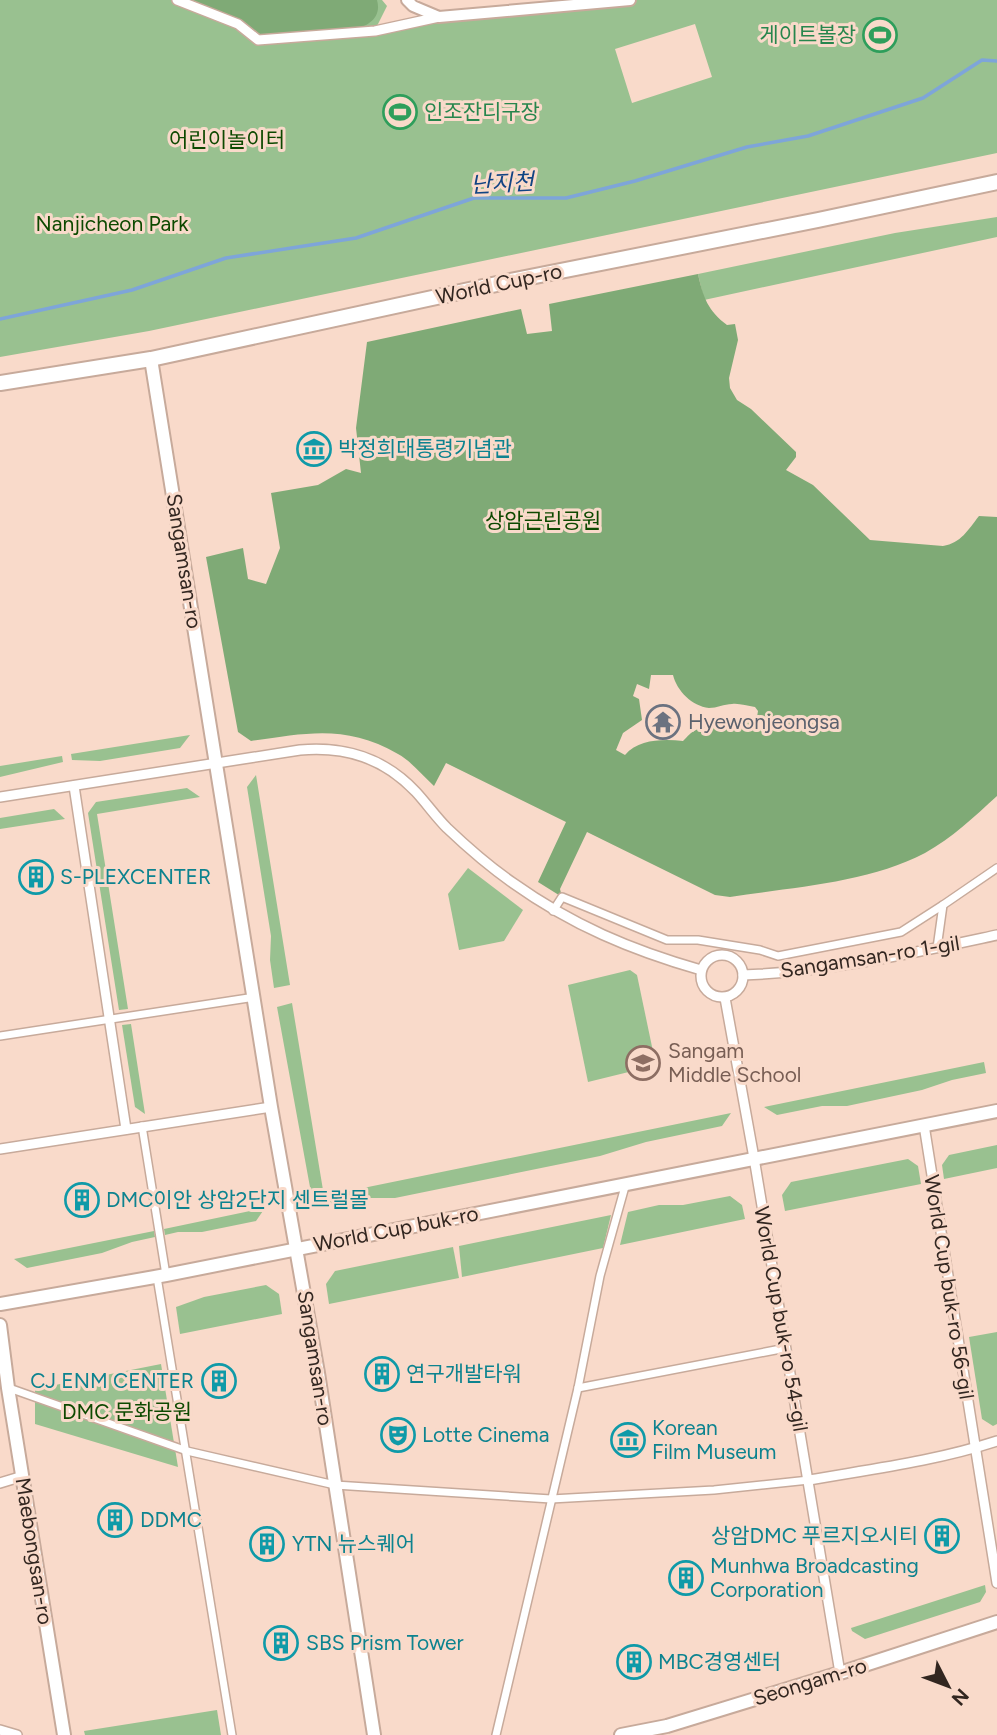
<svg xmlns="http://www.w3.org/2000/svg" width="997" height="1735" font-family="Figtree,'Noto Sans KR',sans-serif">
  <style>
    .green { fill: #99c190; fill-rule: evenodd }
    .forest { fill: #7faa76; fill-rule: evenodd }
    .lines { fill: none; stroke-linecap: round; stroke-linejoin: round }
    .stream { stroke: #7ea5d9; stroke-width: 3.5 }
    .pedestrian-casing { stroke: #c7aa9b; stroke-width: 10 }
    .minor-casing { stroke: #c7aa9b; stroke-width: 12 }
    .tertiary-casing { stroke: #c7aa9b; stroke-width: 14 }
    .secondary-casing { stroke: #c7aa9b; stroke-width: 16 }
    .primary-casing { stroke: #c7aa9b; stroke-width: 18 }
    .pedestrian { stroke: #fff; stroke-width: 7 }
    .minor { stroke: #fff; stroke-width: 9 }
    .tertiary { stroke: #fff; stroke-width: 10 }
    .secondary { stroke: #fff; stroke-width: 12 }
    .primary { stroke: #fff; stroke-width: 14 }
    .labels { text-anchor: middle; stroke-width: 6; stroke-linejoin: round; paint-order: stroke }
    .leisure-label { font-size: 21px; fill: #27864d; stroke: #f9daca; text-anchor: end }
    .park-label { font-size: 21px; fill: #0d4900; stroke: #f9daca }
    .street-label { font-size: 21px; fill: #322620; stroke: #f9daca }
    .culture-label { font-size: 21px; fill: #0d838f; stroke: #f9daca; text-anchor: start }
    .worship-label { font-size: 21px; fill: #5b616d; stroke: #f9daca; text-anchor: start }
    .education-label { font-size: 21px; fill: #785e54; stroke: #f9daca; text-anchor: start }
    .water-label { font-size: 23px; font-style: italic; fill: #114483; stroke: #f9daca }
  </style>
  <rect width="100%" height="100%" fill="#f9daca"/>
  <g class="green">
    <path d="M0 0H382L387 6 375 30 439 17 630 0H997V153L149 331 0 357ZM695 24 712 77 632 103 615 49Z"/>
    <polygon points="997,217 997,237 704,300 698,274 895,233"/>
    <polygon points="190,735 180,748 100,761 72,760 71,754"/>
    <polygon points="62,756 63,762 0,777 0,766"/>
    <polygon points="256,775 290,985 274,988 270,960 271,936 247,787"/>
    <polygon points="187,788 200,797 97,814 128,1009 119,1010 88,813 96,802"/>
    <polygon points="54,809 65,819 0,829 0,818"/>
    <polygon points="468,868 523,910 504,941 459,950 448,894"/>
    <polygon points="630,970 637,975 655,1061 649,1067 588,1082 568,985"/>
    <polygon points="292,1003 324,1196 731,1113 722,1126 646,1142 600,1156 395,1198 371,1198 325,1207 312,1198 277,1007"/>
    <polygon points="131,1024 145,1114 135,1107 122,1025"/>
    <polygon points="984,1062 986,1073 952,1080 922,1090 847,1106 822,1106 777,1115 764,1107"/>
    <polygon points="997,1145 997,1168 944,1179 942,1165 949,1155"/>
    <polygon points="908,1159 918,1166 921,1184 785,1211 782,1195 791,1182"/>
    <polygon points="730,1196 742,1205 745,1219 620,1245 628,1212 659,1205 683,1205"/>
    <polygon points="265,1208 256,1221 202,1232 178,1232 165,1235 164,1229"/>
    <polygon points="611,1215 603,1248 462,1277 459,1246"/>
    <polygon points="154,1231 155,1237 132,1242 102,1253 27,1268 14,1259"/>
    <polygon points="453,1247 459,1278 329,1304 326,1284 335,1271"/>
    <polygon points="266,1285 279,1294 282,1314 180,1334 176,1307 204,1297"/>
    <polygon points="997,1332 997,1424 993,1426 982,1419 969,1337"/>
    <polygon points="161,1364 178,1467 35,1424 35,1389"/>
    <polygon points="985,1585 986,1592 980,1602 865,1639 852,1631 851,1628"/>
    <polygon points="217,1710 221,1735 85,1735 84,1731"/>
  </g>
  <g class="forest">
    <path d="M192 0H377C382 18 368 26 353 30L260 36 240 23Z"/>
    <path d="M698 274C703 297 708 311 727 325L735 324 738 340 729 378 730 388 737 400 751 409 796 452V457L786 470 813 485 870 540 943 546C961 543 968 530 979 516L997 517V796C974 817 952 838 925 853 868 883 793 887 730 897L715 895 587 832 560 889 562 897 538 882 566 822 446 763 434 786C423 776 411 761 398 754 346 724 307 733 251 741L238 732 206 557 243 548 248 579 266 584 280 548 271 493 318 485 346 469 361 473 356 428 367 342 521 309 527 334 552 331 549 304ZM651 675H673C677 691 692 706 709 708 717 708 724 704 732 704 739 703 747 706 755 707L758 711 757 717C739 726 715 720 696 730 691 732 687 737 683 741 663 739 639 739 625 755L616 750 623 733 642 720 639 699 633 696 637 684 649 689Z"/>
  </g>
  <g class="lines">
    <polyline class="stream" points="0,319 132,290 226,258 356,238 474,198 566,198 635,181 747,147 808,136 923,98 982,60 997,61"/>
    <g class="pedestrian-casing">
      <g id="pedestrian">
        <polyline points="553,911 562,897 667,940 698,940 760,950 778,956 901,932 943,905"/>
        <polyline points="937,948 943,905 997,868"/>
        <polyline points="0,1036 255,997"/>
        <polyline points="142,1126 166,1275"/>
        <polyline points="157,1277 232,1735"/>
        <polyline points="9,1388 187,1451 335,1485 551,1499 714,1490 809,1480"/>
        <polyline points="578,1388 786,1348"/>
        <polyline points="496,1735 578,1388 600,1276 626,1183"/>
      </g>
    </g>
    <g class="minor-casing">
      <g id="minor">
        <polyline points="177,0 238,24 258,40 375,31 439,17"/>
        <polyline points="74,786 126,1129"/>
        <path d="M0 797 300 750C346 746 384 758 416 792 427 804 436 817 447 828 468 848 490 867 513 883 572 925 631 950 701 970"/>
        <circle cx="722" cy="976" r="21"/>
        <path d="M743 975C829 972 913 953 997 935"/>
        <polyline points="725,998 754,1158 840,1673"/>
        <polyline points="924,1125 997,1583"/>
        <polyline points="0,1149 271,1107"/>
        <path d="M809 1480C872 1469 936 1461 997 1441"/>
        <polyline points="0,1483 23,1476"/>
        <polyline points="0,1730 17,1735"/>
      </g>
    </g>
    <g class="tertiary-casing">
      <polyline id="tertiary" points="407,0 413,6 439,17 630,0"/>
    </g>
    <g class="secondary-casing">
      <g id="secondary">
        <polyline points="151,359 271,1107 318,1373 374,1735"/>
        <polyline points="0,1304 166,1275 997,1111"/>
        <polyline points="0,1325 8,1388 64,1735"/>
        <polyline points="621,1735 667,1726 840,1673 997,1622"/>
      </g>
    </g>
    <g class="primary-casing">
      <polyline id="primary" points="0,383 151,359 515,280 818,220 997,182"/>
    </g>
    <use href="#pedestrian" class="pedestrian"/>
    <use href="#minor" class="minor"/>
    <use href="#tertiary" class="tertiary"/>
    <use href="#secondary" class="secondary"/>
    <use href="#primary" class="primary"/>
  </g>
  <defs>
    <g id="stadium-ring" transform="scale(1.75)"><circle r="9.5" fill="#f9daca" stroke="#2e9e5b" stroke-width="1.5"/><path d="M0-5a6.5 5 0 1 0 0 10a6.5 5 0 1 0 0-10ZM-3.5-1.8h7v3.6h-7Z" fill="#2e9e5b"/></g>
    <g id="museum-ring" transform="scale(1.75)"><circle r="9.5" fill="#f9daca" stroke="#0f9aa8" stroke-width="1.5"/><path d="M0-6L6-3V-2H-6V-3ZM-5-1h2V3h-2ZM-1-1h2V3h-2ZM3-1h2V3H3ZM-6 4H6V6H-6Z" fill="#0f9aa8"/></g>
    <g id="temple-ring" transform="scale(1.75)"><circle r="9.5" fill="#f9daca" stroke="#6b7280" stroke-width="1.5"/><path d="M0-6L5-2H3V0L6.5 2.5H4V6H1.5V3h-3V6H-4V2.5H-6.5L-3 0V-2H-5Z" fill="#6b7280"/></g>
    <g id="building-ring" transform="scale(1.75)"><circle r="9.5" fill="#f9daca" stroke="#0f9aa8" stroke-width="1.5"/><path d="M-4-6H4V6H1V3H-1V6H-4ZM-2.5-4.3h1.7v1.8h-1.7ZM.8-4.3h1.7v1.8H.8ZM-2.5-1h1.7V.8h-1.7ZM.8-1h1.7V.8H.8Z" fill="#0f9aa8"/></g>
    <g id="school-ring" transform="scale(1.75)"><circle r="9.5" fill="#f9daca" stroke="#8d6e63" stroke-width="1.5"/><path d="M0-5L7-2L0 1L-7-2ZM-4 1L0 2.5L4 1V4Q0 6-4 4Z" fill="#8d6e63"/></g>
    <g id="theatre-ring" transform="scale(1.75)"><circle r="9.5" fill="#f9daca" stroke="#0f9aa8" stroke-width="1.5"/><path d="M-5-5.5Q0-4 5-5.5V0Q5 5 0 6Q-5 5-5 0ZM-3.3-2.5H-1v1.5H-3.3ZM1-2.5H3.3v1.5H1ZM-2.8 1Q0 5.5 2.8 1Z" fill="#0f9aa8"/></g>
  </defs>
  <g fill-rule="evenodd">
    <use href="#stadium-ring" x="880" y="35"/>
    <use href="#stadium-ring" x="400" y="112"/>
    <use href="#museum-ring" x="314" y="449"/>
    <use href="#temple-ring" x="663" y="722"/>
    <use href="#building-ring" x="36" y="877"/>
    <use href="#school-ring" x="643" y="1063"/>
    <use href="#building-ring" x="82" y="1200"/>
    <use href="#building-ring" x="382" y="1374"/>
    <use href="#building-ring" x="219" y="1381"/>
    <use href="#theatre-ring" x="398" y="1435"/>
    <use href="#museum-ring" x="628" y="1440"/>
    <use href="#building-ring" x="115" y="1520"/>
    <use href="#building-ring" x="942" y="1536"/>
    <use href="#building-ring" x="267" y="1544"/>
    <use href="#building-ring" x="686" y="1578"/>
    <use href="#building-ring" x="281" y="1643"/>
    <use href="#building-ring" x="634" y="1662"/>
  </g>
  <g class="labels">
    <g class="leisure-label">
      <text x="856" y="42">게이트볼장</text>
      <text x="424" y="119" text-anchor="start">인조잔디구장</text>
    </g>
    <g class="park-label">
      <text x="227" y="147">어린이놀이터</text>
      <text x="112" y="231">Nanjicheon Park</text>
      <text x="543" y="528">상암근린공원</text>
      <text x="127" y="1419">DMC 문화공원</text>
    </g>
    <g class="street-label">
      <text transform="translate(499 284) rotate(-12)" y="7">World Cup-ro</text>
      <text transform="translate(184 561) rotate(81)" y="7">Sangamsan-ro</text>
      <text transform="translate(870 957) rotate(-9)" y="7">Sangamsan-ro 1-gil</text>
      <text transform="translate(396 1229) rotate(-11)" y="7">World Cup buk-ro</text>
      <text transform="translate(949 1287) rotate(81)" y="7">World Cup buk-ro 56-gil</text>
      <text transform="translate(781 1319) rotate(80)" y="7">World Cup buk-ro 54-gil</text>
      <text transform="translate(315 1358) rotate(81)" y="7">Sangamsan-ro</text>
      <text transform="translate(34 1551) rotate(81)" y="7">Maebongsan-ro</text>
      <text transform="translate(810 1682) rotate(-17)" y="7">Seongam-ro</text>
    </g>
    <g class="culture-label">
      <text x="338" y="456">박정희대통령기념관</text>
      <text x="60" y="884">S-PLEXCENTER</text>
      <text x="106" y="1207">DMC이안 상암2단지 센트럴몰</text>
      <text x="406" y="1381">연구개발타워</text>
      <text x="194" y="1388" text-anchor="end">CJ ENM CENTER</text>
      <text x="652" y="1435">Korean<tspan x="652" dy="24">Film Museum</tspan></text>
      <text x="422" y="1442">Lotte Cinema</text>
      <text x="140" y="1527">DDMC</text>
      <text x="918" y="1543" text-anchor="end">상암DMC 푸르지오시티</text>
      <text x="292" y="1551">YTN 뉴스퀘어</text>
      <text x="710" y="1573">Munhwa Broadcasting<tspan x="710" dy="24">Corporation</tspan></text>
      <text x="306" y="1650">SBS Prism Tower</text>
      <text x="658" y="1669">MBC경영센터</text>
    </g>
    <g class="worship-label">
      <text x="688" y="729">Hyewonjeongsa</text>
    </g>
    <g class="education-label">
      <text x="668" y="1058">Sangam<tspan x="668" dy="24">Middle School</tspan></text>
    </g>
    <g class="water-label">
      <text transform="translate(502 183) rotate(-3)" y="8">난지천</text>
    </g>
  </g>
  <g transform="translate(948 1686) rotate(132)" stroke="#f9daca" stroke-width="5" paint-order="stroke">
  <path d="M0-5L12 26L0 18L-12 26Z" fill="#322620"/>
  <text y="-10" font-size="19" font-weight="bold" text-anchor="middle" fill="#322620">N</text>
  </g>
</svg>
